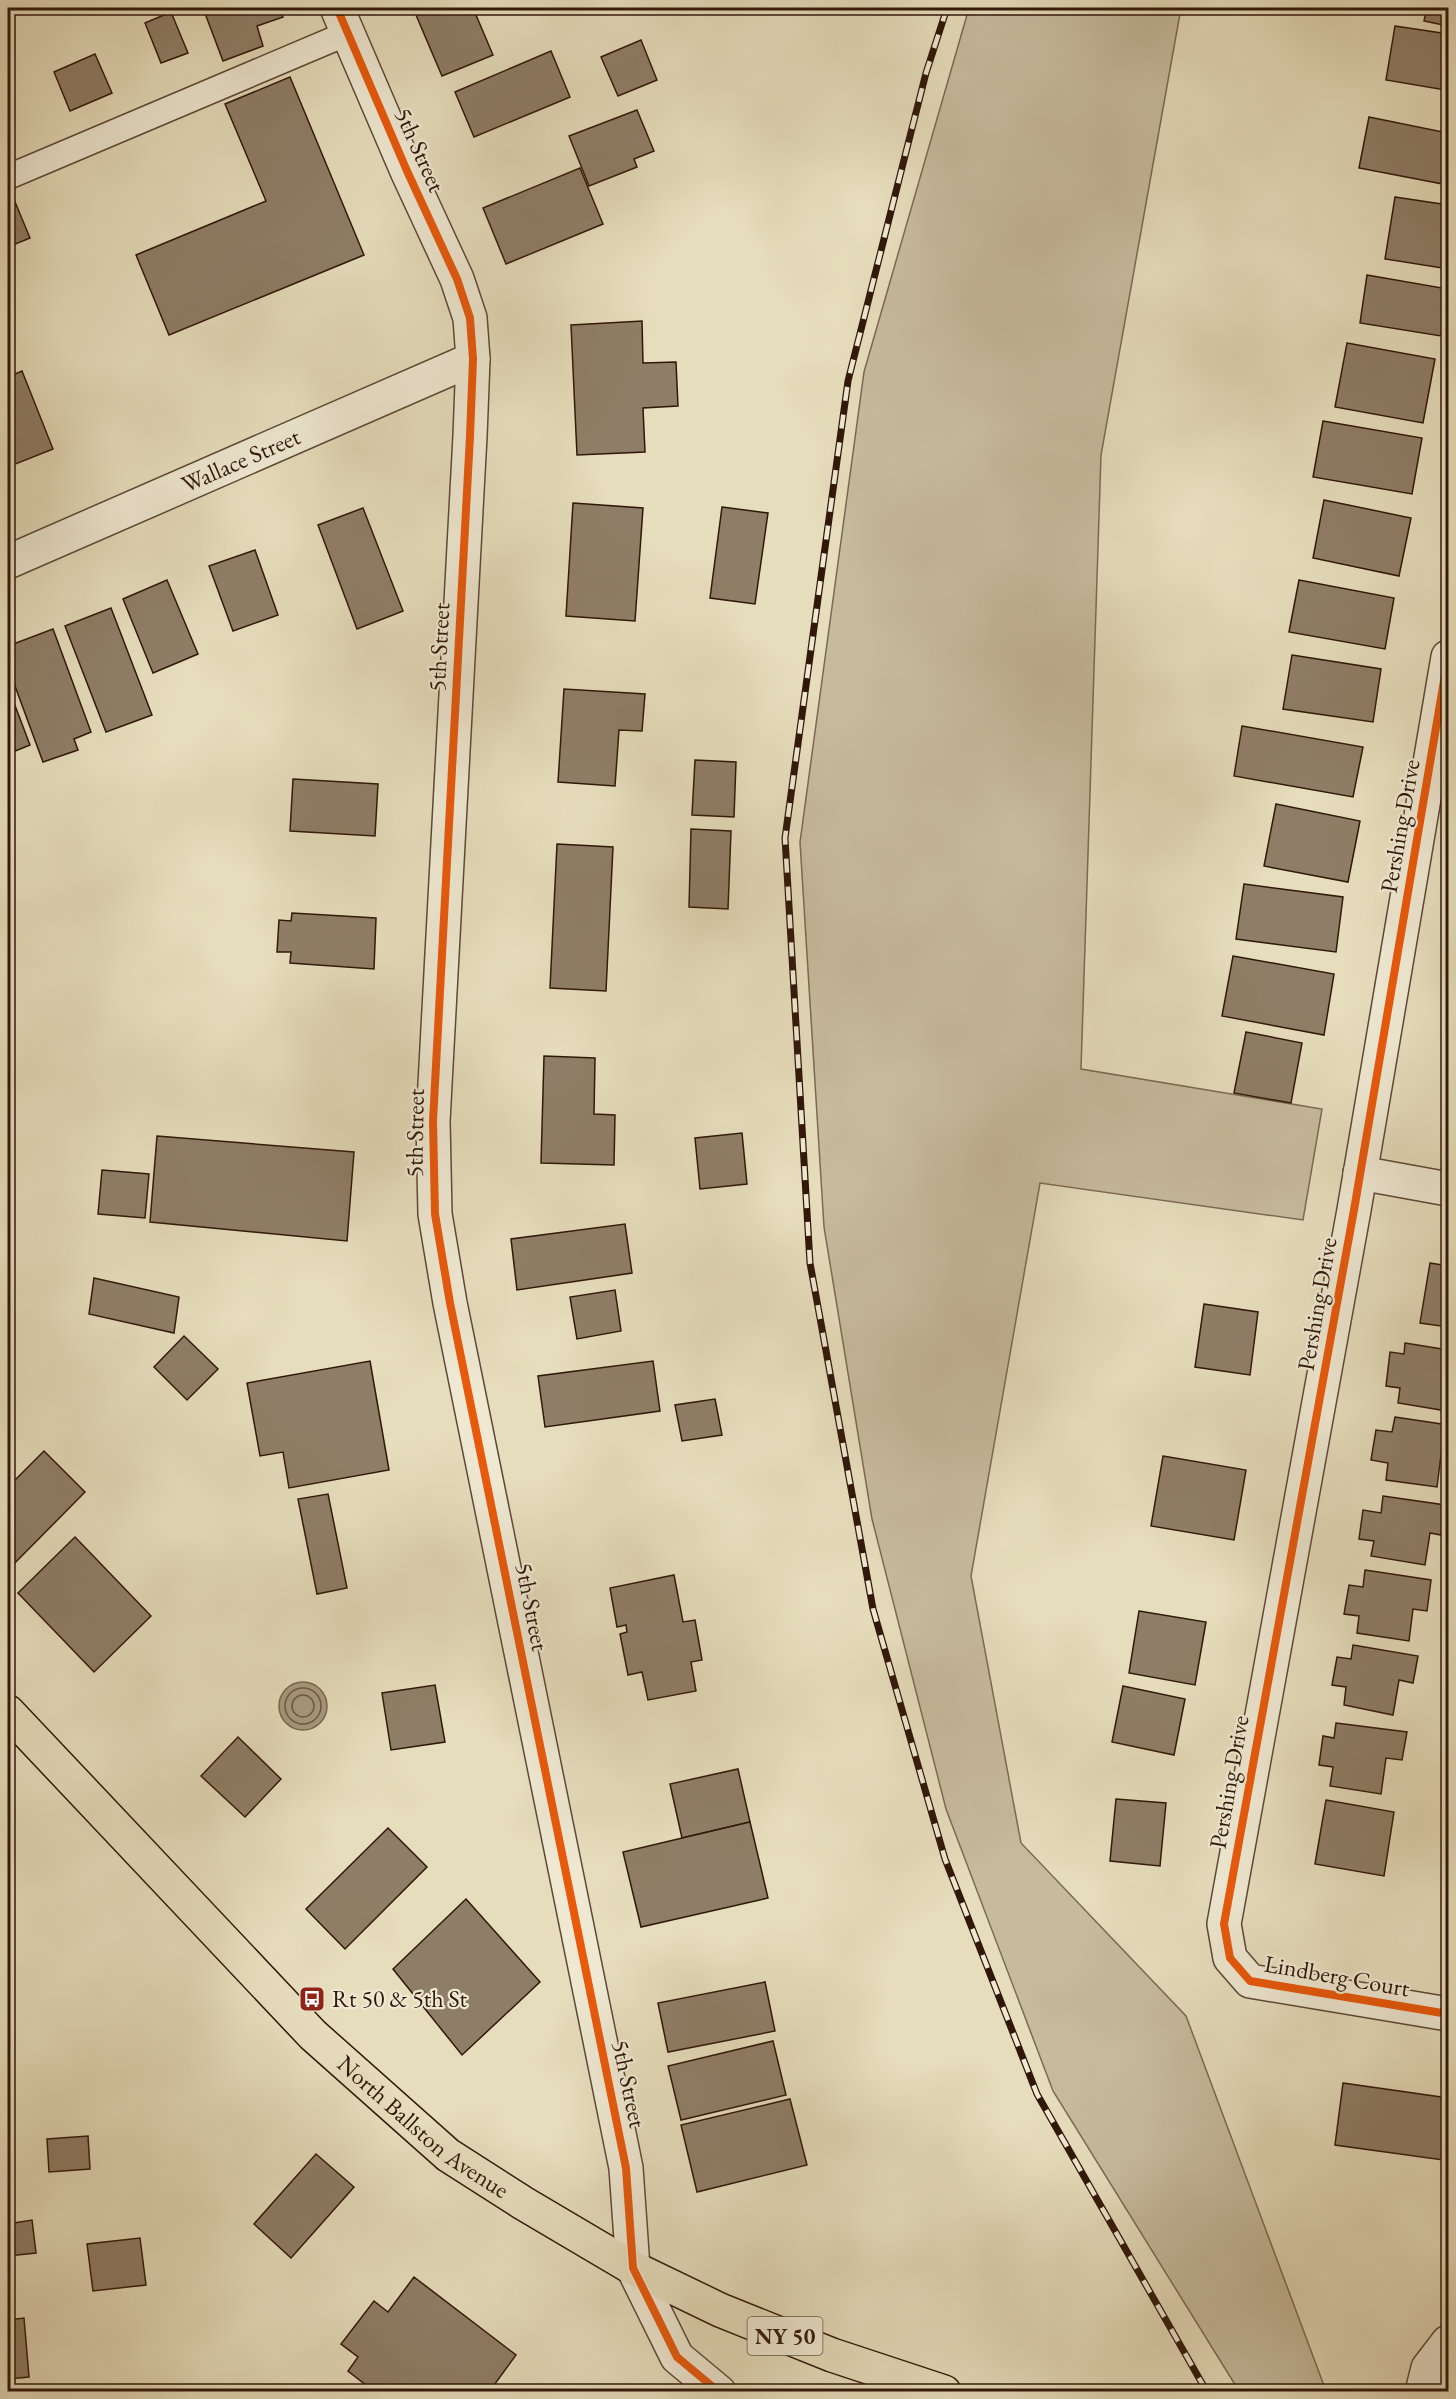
<svg xmlns="http://www.w3.org/2000/svg" width="1456" height="2399" font-family="'EB Garamond',serif">
  <style>
    .green { fill: #c7bb9e; stroke: #7c6954; stroke-width: 1.5 }
    .water { fill: #a89a7f; stroke: #786650; stroke-width: 1.5 }
    .lines { fill: none; stroke-linecap: round; stroke-linejoin: round }
    .shore { stroke: #6c5844; stroke-width: 1.5 }
    .building { fill: #8f7e67; stroke: #31170a; stroke-width: 1.5 }
    .service-casing { stroke: #5e4836; stroke-width: 27 }
    .minor-casing { stroke: #5e4836; stroke-width: 36 }
    .primary-casing { stroke: #31170a; stroke-width: 36 }
    .service { stroke: #efe9d3; stroke-width: 24 }
    .minor { stroke: #efe9d3; stroke-width: 33 }
    .primary { stroke: #e6ddbc; stroke-width: 33 }
    .rail-casing { stroke: #31170a; stroke-width: 7 }
    .rail { stroke: #efe9d3; stroke-width: 4.5; stroke-dasharray: 14; stroke-linecap: butt }
    .cycleway-casing { stroke: #efe9d3; stroke-width: 11 }
    .cycleway { stroke: #e8590c; stroke-width: 8 }
    .labels { text-anchor: middle; stroke-width: 4.5; stroke-linejoin: round; paint-order: stroke }
    .shield { fill: #efe9d3; stroke: #6a5646; stroke-width: 1.5 }
    .shield-label { font-size: 22px; font-weight: bold; fill: #31170a }
    .street-label { font-size: 24px; fill: #31170a; stroke: #efe9d3 }
    .poi-label { font-size: 24px; fill: #31170a; stroke: #efe9d3; text-anchor: start }
  </style>
  <rect width="100%" height="100%" fill="#e6ddbc"/>
  <filter id="stains"><feTurbulence type="fractalNoise" baseFrequency=".00333" numOctaves="4"/><feColorMatrix values="0 0 0 0 .2 0 0 0 0 .09 0 0 0 0 .02 0 0 0 .5 -.17"/></filter>
  <radialGradient id="worn" r=".72"><stop offset=".6" stop-color="#630" stop-opacity="0"/><stop offset="1" stop-color="#630" stop-opacity=".3"/></radialGradient>
  <polygon class="green" points="969,8 1181,8 1101,455 1081,1069 1322,1109 1303,1220 1040,1183 971,1576 1021,1843 1186,2016 1326,2391 1239,2391 1053,2091 946,1809 872,1519 824,1227 800,842 864,372"/>
  <circle class="water" cx="303" cy="1706" r="24"/>
  <g class="lines">
    <g class="shore">
      <circle cx="303" cy="1706" r="18"/>
      <circle cx="303" cy="1706" r="11"/>
    </g>
  </g>
  <g class="building">
    <polygon points="203,8 279,8 283,17 257,26 263,46 223,61"/>
    <polygon points="413,8 473,8 493,55 442,76"/>
    <polygon points="1427,8 1448,8 1448,26 1424,21"/>
    <polygon points="171,12 188,53 161,63 145,23"/>
    <polygon points="1395,26 1448,34 1448,67 1445,90 1386,80"/>
    <polygon points="641,40 657,80 618,96 601,57"/>
    <polygon points="551,51 570,97 474,137 455,92"/>
    <polygon points="95,54 112,93 70,111 54,72"/>
    <polygon points="290,77 364,255 169,335 136,255 266,201 225,104"/>
    <polygon points="637,110 654,151 634,159 637,167 589,186 569,136"/>
    <polygon points="1369,117 1448,133 1448,185 1359,168"/>
    <polygon points="580,168 603,224 506,264 483,208"/>
    <polygon points="13,197 30,238 8,247 8,199"/>
    <polygon points="1395,197 1448,205 1448,228 1442,268 1385,259"/>
    <polygon points="1367,275 1448,289 1441,336 1360,323"/>
    <polygon points="642,321 643,363 676,362 678,406 643,408 645,452 577,455 571,325"/>
    <polygon points="1347,343 1435,359 1423,423 1335,407"/>
    <polygon points="22,371 53,449 8,467 8,377"/>
    <polygon points="1323,421 1422,438 1412,494 1313,477"/>
    <polygon points="1324,500 1411,518 1399,576 1313,558"/>
    <polygon points="573,503 643,508 635,621 566,616"/>
    <polygon points="722,507 768,513 755,604 710,598"/>
    <polygon points="363,508 403,611 357,629 318,525"/>
    <polygon points="255,550 278,615 233,631 209,566"/>
    <polygon points="167,580 198,654 153,673 123,599"/>
    <polygon points="1299,580 1394,598 1385,649 1289,632"/>
    <polygon points="111,608 152,715 106,732 65,626"/>
    <polygon points="53,629 91,732 74,739 78,750 43,762 8,667 8,646"/>
    <polygon points="1292,655 1381,669 1373,722 1283,709"/>
    <polygon points="8,687 30,745 8,754"/>
    <polygon points="564,689 645,694 642,731 619,730 615,786 558,782"/>
    <polygon points="1242,726 1363,747 1353,797 1234,776"/>
    <polygon points="695,760 736,762 734,817 692,815"/>
    <polygon points="293,779 378,784 375,836 290,831"/>
    <polygon points="1276,804 1360,821 1348,882 1264,866"/>
    <polygon points="691,829 731,831 728,909 689,907"/>
    <polygon points="557,844 613,847 606,991 550,988"/>
    <polygon points="1244,884 1343,897 1336,952 1236,939"/>
    <polygon points="292,913 376,918 374,969 290,963 291,952 277,952 279,920 291,921"/>
    <polygon points="1233,956 1334,974 1324,1035 1222,1016"/>
    <polygon points="1448,1005 1448,1053 1442,1052"/>
    <polygon points="1246,1032 1302,1043 1291,1103 1234,1093"/>
    <polygon points="544,1056 595,1058 594,1114 615,1115 614,1165 541,1163"/>
    <polygon points="1448,1100 1448,1132 1443,1131"/>
    <polygon points="742,1133 747,1184 700,1189 695,1138"/>
    <polygon points="157,1136 354,1152 347,1241 150,1222"/>
    <polygon points="102,1170 149,1174 145,1218 98,1214"/>
    <polygon points="625,1224 632,1273 517,1290 511,1239"/>
    <polygon points="1430,1263 1448,1266 1448,1327 1420,1323"/>
    <polygon points="94,1278 179,1297 174,1333 89,1314"/>
    <polygon points="615,1290 621,1331 577,1339 570,1297"/>
    <polygon points="1204,1304 1258,1312 1250,1375 1195,1367"/>
    <polygon points="184,1336 218,1369 187,1400 154,1367"/>
    <polygon points="1405,1343 1448,1350 1447,1411 1398,1403 1400,1388 1386,1386 1390,1352 1404,1354"/>
    <polygon points="370,1361 389,1470 289,1488 283,1452 260,1456 247,1383"/>
    <polygon points="653,1361 660,1411 545,1427 538,1376"/>
    <polygon points="715,1399 722,1435 682,1441 675,1405"/>
    <polygon points="1395,1417 1448,1425 1448,1456 1441,1455 1437,1487 1386,1480 1388,1463 1371,1460 1376,1430 1392,1432"/>
    <polygon points="44,1451 85,1492 8,1570 8,1487"/>
    <polygon points="1163,1456 1246,1470 1234,1540 1151,1526"/>
    <polygon points="328,1494 347,1588 317,1594 298,1499"/>
    <polygon points="1383,1496 1445,1505 1441,1535 1430,1533 1425,1565 1371,1556 1374,1541 1359,1539 1363,1510 1381,1513"/>
    <polygon points="75,1537 151,1616 94,1672 18,1593"/>
    <polygon points="1365,1570 1431,1580 1427,1611 1413,1609 1409,1641 1357,1633 1359,1616 1344,1614 1349,1585 1363,1587"/>
    <polygon points="674,1575 683,1622 695,1620 702,1660 691,1662 696,1691 648,1700 642,1672 628,1675 620,1634 627,1632 626,1625 617,1627 610,1588"/>
    <polygon points="1139,1611 1206,1622 1195,1685 1129,1673"/>
    <polygon points="1353,1645 1418,1656 1413,1683 1399,1680 1393,1715 1344,1705 1346,1687 1332,1685 1337,1657 1351,1659"/>
    <polygon points="435,1685 445,1742 391,1750 382,1693"/>
    <polygon points="1123,1686 1185,1699 1174,1755 1112,1742"/>
    <polygon points="1336,1723 1407,1732 1402,1760 1386,1758 1381,1794 1330,1786 1333,1767 1319,1765 1323,1736 1334,1738"/>
    <polygon points="238,1737 281,1779 245,1817 201,1776"/>
    <polygon points="738,1769 750,1822 682,1838 670,1784"/>
    <polygon points="1116,1799 1166,1803 1160,1866 1110,1861"/>
    <polygon points="1326,1800 1394,1812 1384,1876 1315,1864"/>
    <polygon points="750,1822 768,1898 641,1927 623,1852"/>
    <polygon points="388,1828 427,1867 345,1949 306,1909"/>
    <polygon points="466,1899 540,1982 462,2055 393,1969"/>
    <polygon points="765,1982 775,2031 668,2052 658,2003"/>
    <polygon points="773,2041 786,2095 681,2120 668,2066"/>
    <polygon points="1343,2083 1448,2098 1448,2118 1443,2160 1335,2145"/>
    <polygon points="790,2099 807,2165 697,2192 681,2125"/>
    <polygon points="88,2136 90,2169 49,2172 47,2139"/>
    <polygon points="316,2154 354,2187 291,2258 254,2224"/>
    <polygon points="32,2220 36,2253 8,2256 8,2224"/>
    <polygon points="140,2238 146,2285 93,2291 87,2244"/>
    <polygon points="414,2277 516,2355 489,2392 375,2392 348,2371 358,2357 341,2344 374,2301 388,2312"/>
    <polygon points="24,2318 29,2377 8,2379 8,2320"/>
  </g>
  <g class="lines">
    <g class="service-casing">
      <polyline id="service" points="8,177 348,33"/>
    </g>
    <g class="minor-casing">
      <g id="minor">
        <polyline points="337,8 407,171 457,279 470,318 473,359 470,436 433,1121 435,1214 450,1303 626,2168 633,2268 677,2357 719,2392"/>
        <path id="s1" d="M8 562 473 359"/>
        <polyline points="1448,657 1354,1210 1224,1924 1230,1958 1250,1981 1448,2014"/>
        <polyline points="1360,1173 1448,1189"/>
        <polyline points="1422,2392 1428,2368 1448,2342"/>
      </g>
    </g>
    <g class="primary-casing">
      <g id="primary">
        <path id="s2" d="M8 1712 313 2035 448 2155 523 2203 633 2268 720 2310 832 2355 944 2392"/>
      </g>
    </g>
    <use href="#service" class="service"/>
    <use href="#minor" class="minor"/>
    <use href="#primary" class="primary"/>
    <g class="rail-casing">
      <polyline id="rail" points="947,8 926,73 848,381 785,838 810,1263 873,1609 945,1859 1037,2094 1207,2392"/>
    </g>
    <use href="#rail" class="rail"/>
    <g class="cycleway-casing">
      <g id="cycleway">
        <polyline points="337,8 407,171 457,279 470,318 473,359 470,436 433,1121 435,1214 450,1303 626,2168 633,2268 677,2357 719,2392"/>
        <polyline points="1448,657 1354,1210 1224,1924 1230,1958 1250,1981 1448,2014"/>
      </g>
    </g>
    <use href="#cycleway" class="cycleway"/>
  </g>
  <defs>
    <g id="bus-square" transform="scale(1.35)"><rect x="-9" y="-9" width="18" height="18" rx="4" fill="#8f2418" stroke="#efe9d3"/><path d="M-5-6H5V4H4V6H2V4H-2V6H-4V4H-5ZM-3.5-4V0h7V-4ZM-3.5 1.2v1.5H-2V1.2ZM2 1.2v1.5H3.5V1.2Z" fill="#fff"/></g>
  </defs>
  <g fill-rule="evenodd">
    <use href="#bus-square" x="312" y="1999"/>
  </g>
  <g class="labels">
    <rect class="shield" x="747.5" y="2317" width="75" height="38" rx="4.5"/>
    <g class="shield-label">
      <text x="785" y="2344">NY 50</text>
    </g>
    <g class="street-label">
      <text transform="translate(420 150) rotate(66)" y="8">5th Street</text>
      <text dy="8" stroke="none"><textPath href="#s1" startOffset="254">Wallace Street</textPath></text>
      <text transform="translate(439 647) rotate(-87)" y="8">5th Street</text>
      <text transform="translate(1400 826) rotate(-80)" y="8">Pershing Drive</text>
      <text transform="translate(415 1133) rotate(-89)" y="8">5th Street</text>
      <text transform="translate(1317 1304) rotate(-80)" y="8">Pershing Drive</text>
      <text transform="translate(532 1607) rotate(79)" y="8">5th Street</text>
      <text transform="translate(1229 1782) rotate(-80)" y="8">Pershing Drive</text>
      <text transform="translate(1337 1976) rotate(10)" y="8">Lindberg Court</text>
      <text transform="translate(629 2084) rotate(78)" y="8">5th Street</text>
      <text dy="8" stroke="none"><textPath href="#s2" startOffset="588">North Ballston Avenue</textPath></text>
    </g>
    <g class="poi-label">
      <text x="332" y="2007">Rt 50 &amp; 5th St</text>
    </g>
  </g>
  <rect width="1456" height="2399" fill="none" stroke="#e6ddbc" stroke-width="30"/>
  <rect x="9" y="9" width="1438" height="2381" fill="none" stroke="#31170a" stroke-width="3"/>
  <rect x="15" y="15" width="1426" height="2369" fill="none" stroke="#31170a" stroke-width="1.5"/>
  <rect width="100%" height="100%" filter="url(#stains)"/>
  <rect width="100%" height="100%" fill="url(#worn)"/>
</svg>
